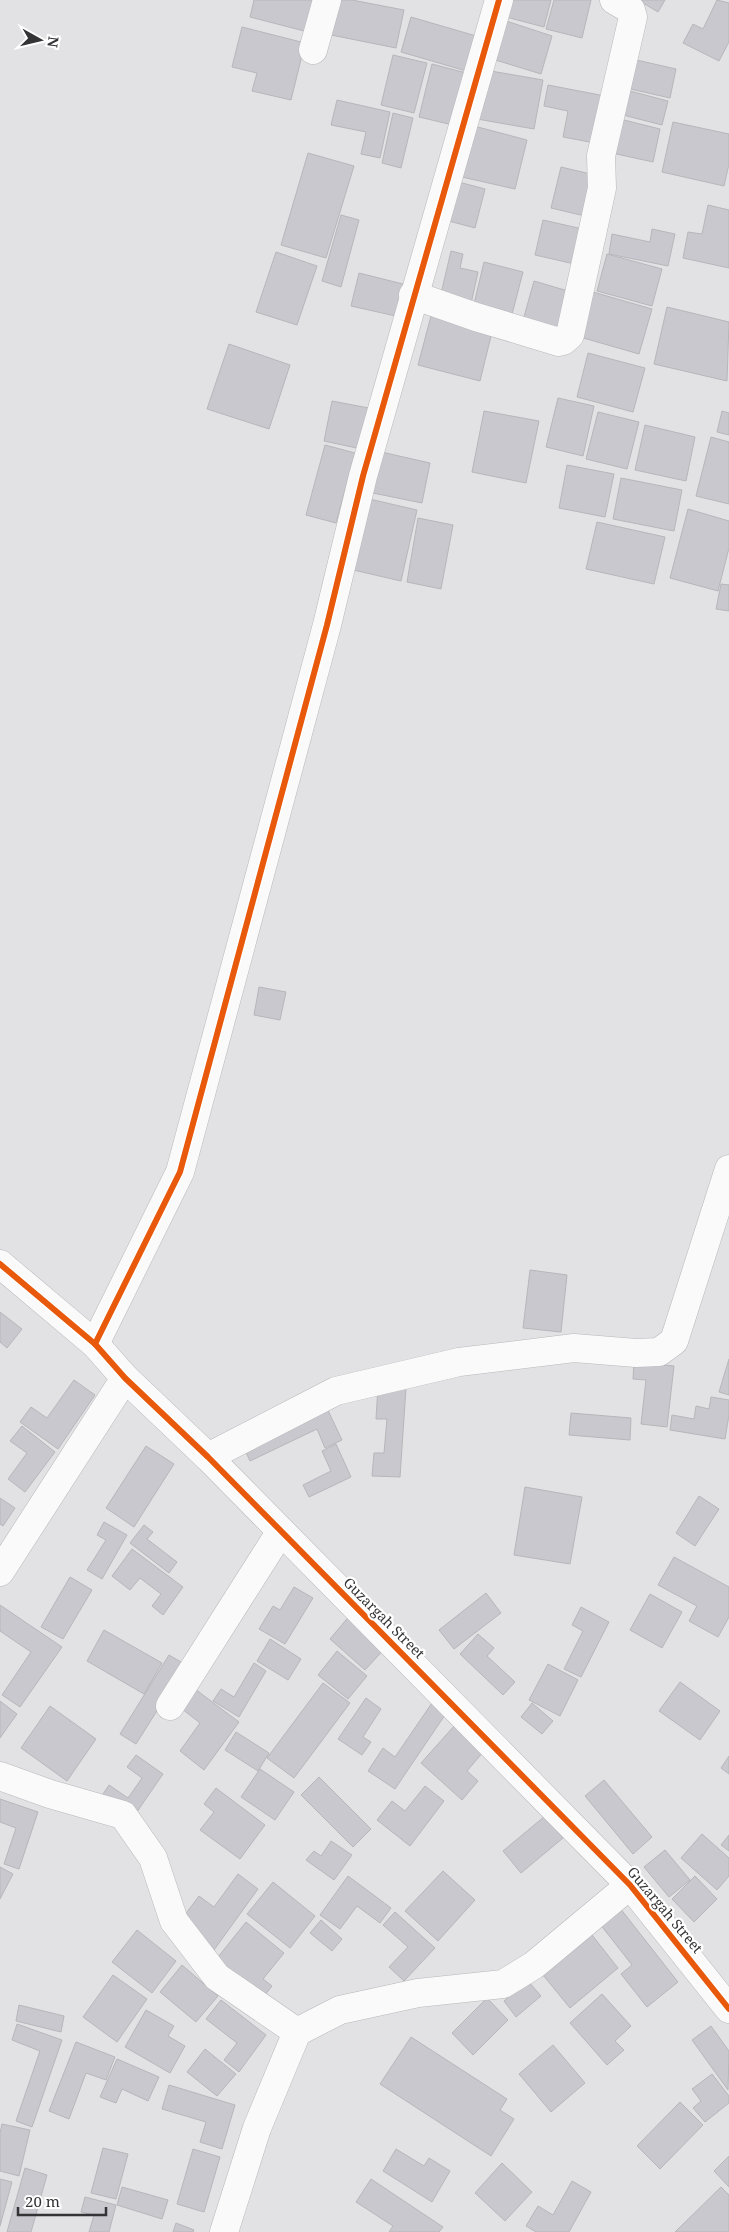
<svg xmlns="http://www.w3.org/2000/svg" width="729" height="2232" font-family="'Noto Serif',serif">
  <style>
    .building { fill: #cac8cf; stroke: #b7b6b9 }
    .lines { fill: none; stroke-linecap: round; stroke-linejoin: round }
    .minor-casing { stroke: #b8b8ba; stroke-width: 29 }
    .minor { stroke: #fbfafb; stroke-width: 28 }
    .cycleway-casing { stroke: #fff; stroke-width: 9 }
    .cycleway { stroke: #e8590c; stroke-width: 6 }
    .labels { text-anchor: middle; stroke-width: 4.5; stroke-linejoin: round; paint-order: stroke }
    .street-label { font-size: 14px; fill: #343335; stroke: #fff }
  </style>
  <rect width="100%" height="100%" fill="#e2e1e4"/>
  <g class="building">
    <polygon points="254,0 316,0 308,32 250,17"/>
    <polygon points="338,0 352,0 404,10 396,48 331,35"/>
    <polygon points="511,0 551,0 544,27 506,17"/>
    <polygon points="554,0 591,0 582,38 546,29"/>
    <polygon points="638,0 665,0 658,12"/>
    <polygon points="717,0 729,3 729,42 719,61 683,43 693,24 703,29"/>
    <polygon points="411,17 483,38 473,73 401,52"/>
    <polygon points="500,19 552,36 541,74 489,58"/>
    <polygon points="242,27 305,43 291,100 252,91 257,73 232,67"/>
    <polygon points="393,55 427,63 414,113 381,105"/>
    <polygon points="632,59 676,69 670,98 626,88"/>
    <polygon points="432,64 470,74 457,126 419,117"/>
    <polygon points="485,70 543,80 534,129 477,119"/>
    <polygon points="548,85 605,96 595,143 563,137 568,111 544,106"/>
    <polygon points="626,90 668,101 662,125 619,114"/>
    <polygon points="337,100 390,112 380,158 361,154 366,132 331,125"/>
    <polygon points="393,113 413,118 401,168 382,163"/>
    <polygon points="620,119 660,129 653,162 612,153"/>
    <polygon points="673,122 729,134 729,164 724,186 662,172"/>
    <polygon points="474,126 527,140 515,189 462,177"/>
    <polygon points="308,153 354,166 326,258 281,245"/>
    <polygon points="561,167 599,176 589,217 551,208"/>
    <polygon points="455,181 485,189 475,228 445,220"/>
    <polygon points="708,205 729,210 729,268 683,258 688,232 702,234"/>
    <polygon points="341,215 359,220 341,287 322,281"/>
    <polygon points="543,220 587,230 579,265 535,255"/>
    <polygon points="652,229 675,234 668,266 609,254 612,234 650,242"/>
    <polygon points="451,251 463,254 460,268 478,272 471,304 440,298"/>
    <polygon points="276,252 317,266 297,325 256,312"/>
    <polygon points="607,254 662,269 652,306 597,291"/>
    <polygon points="484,262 523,272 510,322 472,312"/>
    <polygon points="359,273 407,285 400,317 351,306"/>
    <polygon points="534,281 575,293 564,335 522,324"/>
    <polygon points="593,292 652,309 639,354 580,337"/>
    <polygon points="667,307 729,322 727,381 654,364"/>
    <polygon points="431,316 492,332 480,381 418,365"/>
    <polygon points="229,344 290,365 269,429 207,409"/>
    <polygon points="588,353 645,368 633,412 577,397"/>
    <polygon points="558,398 594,406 583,456 546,447"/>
    <polygon points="332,401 374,409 366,450 324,441"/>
    <polygon points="484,411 539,421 526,483 472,472"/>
    <polygon points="722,411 729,413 729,435 717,432"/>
    <polygon points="598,412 639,422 627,469 586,459"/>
    <polygon points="645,425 695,437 686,481 635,470"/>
    <polygon points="711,437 729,442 729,504 696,496"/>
    <polygon points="325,445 355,453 336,523 306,515"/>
    <polygon points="377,451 430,463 422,503 368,492"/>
    <polygon points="567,465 614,474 605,517 559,508"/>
    <polygon points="621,478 682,490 674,531 613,519"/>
    <polygon points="365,498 417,510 401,581 349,569"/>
    <polygon points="688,509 729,521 729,548 718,591 670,578"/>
    <polygon points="418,518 453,525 441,589 407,582"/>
    <polygon points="597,522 665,537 654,584 586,569"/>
    <polygon points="721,584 729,585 729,611 716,609"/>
    <polygon points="259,987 286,992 280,1020 254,1015"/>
    <polygon points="530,1270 567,1275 561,1332 523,1328"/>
    <polygon points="0,1312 22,1329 7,1348 0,1342"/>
    <polygon points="729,1359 729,1395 719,1392"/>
    <polygon points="634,1362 674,1366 667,1427 641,1424 646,1380 633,1379"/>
    <polygon points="74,1380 95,1395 58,1449 20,1422 31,1407 47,1418"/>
    <polygon points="378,1386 406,1388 400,1477 372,1476 374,1453 384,1453 387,1419 376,1419"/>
    <polygon points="711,1397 729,1400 729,1415 725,1439 670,1430 672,1415 694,1419 696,1406 709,1409"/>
    <polygon points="325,1404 342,1440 325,1448 317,1429 250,1461 242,1444"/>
    <polygon points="571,1413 631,1418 630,1440 569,1435"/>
    <polygon points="22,1426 55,1452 25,1492 8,1479 27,1453 10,1441"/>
    <polygon points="336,1444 351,1477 309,1497 303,1485 331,1471 322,1451"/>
    <polygon points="146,1446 174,1464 134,1527 106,1508"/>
    <polygon points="525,1487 582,1497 570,1564 514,1555"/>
    <polygon points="699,1496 719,1509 695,1546 676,1533"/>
    <polygon points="0,1498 15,1508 3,1526 0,1524"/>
    <polygon points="104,1522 127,1535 102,1579 87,1570 106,1540 97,1535"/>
    <polygon points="144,1525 153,1532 147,1539 177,1562 169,1573 130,1543"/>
    <polygon points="132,1549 183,1587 163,1615 152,1606 161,1594 140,1578 130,1590 112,1576"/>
    <polygon points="674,1557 729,1587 729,1617 718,1637 689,1621 697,1606 658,1585"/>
    <polygon points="70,1577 92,1590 63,1639 41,1627"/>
    <polygon points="294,1587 313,1598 285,1644 259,1629 273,1606 280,1610"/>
    <polygon points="486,1593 501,1613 454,1649 439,1630"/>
    <polygon points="650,1594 682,1612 662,1648 630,1630"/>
    <polygon points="0,1605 62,1647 20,1707 2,1695 31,1652 0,1631"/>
    <polygon points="581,1607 609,1622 581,1677 564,1669 583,1631 572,1625"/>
    <polygon points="351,1614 387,1646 365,1670 330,1639"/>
    <polygon points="104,1630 162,1663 144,1694 87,1661"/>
    <polygon points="478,1634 494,1648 487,1656 515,1682 503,1695 460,1654"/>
    <polygon points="270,1639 301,1659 288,1680 257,1661"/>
    <polygon points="337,1651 367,1676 348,1699 318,1675"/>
    <polygon points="169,1655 186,1665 136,1744 120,1734"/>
    <polygon points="254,1663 266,1671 239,1717 213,1701 221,1689 234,1697"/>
    <polygon points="548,1664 578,1680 560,1716 529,1700"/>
    <polygon points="680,1682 720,1711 700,1740 659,1711"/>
    <polygon points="323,1683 350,1703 294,1778 267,1758"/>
    <polygon points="191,1686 239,1722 204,1770 180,1751 200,1723 177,1705"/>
    <polygon points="366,1698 381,1709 363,1737 371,1742 362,1755 338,1739"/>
    <polygon points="0,1701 17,1714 0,1738"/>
    <polygon points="432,1703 447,1712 395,1789 368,1771 383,1748 395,1757"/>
    <polygon points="532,1703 553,1721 542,1734 521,1717"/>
    <polygon points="50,1706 96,1739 67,1781 21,1748"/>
    <polygon points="455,1725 484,1751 467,1771 478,1781 462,1800 421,1763"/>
    <polygon points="236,1732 269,1753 258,1771 225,1750"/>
    <polygon points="136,1755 163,1774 132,1819 101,1797 109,1785 128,1798 142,1778 127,1767"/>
    <polygon points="729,1756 729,1774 721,1768"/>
    <polygon points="260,1769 294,1792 275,1820 241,1797"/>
    <polygon points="319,1777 371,1829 353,1847 301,1795"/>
    <polygon points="604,1780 652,1837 633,1854 585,1796"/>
    <polygon points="425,1786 444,1801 410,1846 377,1820 392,1801 405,1811"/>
    <polygon points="216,1788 265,1825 240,1859 200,1830 214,1812 204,1804"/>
    <polygon points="0,1799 38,1812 19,1869 4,1864 16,1828 0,1822"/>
    <polygon points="545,1816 563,1838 521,1873 503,1851"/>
    <polygon points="702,1834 729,1858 729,1876 717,1890 681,1858"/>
    <polygon points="729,1835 729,1851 721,1845"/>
    <polygon points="331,1841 352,1855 334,1880 306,1860 314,1851 321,1856"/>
    <polygon points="665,1850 690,1880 669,1897 644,1867"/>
    <polygon points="0,1867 13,1874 0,1899"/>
    <polygon points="443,1871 475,1900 438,1941 405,1911"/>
    <polygon points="238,1874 258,1889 214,1950 178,1924 199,1896 214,1907"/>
    <polygon points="348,1876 391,1908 380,1923 357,1906 340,1929 320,1915"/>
    <polygon points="695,1876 717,1899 694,1922 672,1899"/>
    <polygon points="273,1882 315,1916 290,1948 247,1914"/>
    <polygon points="616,1903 678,1982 647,2007 621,1974 632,1965 596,1919"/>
    <polygon points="395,1912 435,1948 404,1981 389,1967 408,1947 383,1925"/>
    <polygon points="321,1920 342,1939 332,1951 310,1933"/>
    <polygon points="246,1922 284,1953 263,1979 272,1986 261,2000 214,1962"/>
    <polygon points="137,1930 176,1961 152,1993 112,1962"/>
    <polygon points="592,1935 618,1968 570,2008 543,1975"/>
    <polygon points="182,1965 218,1996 196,2022 160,1992"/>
    <polygon points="113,1975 147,1999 117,2042 83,2017"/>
    <polygon points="528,1981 541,1996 516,2017 504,2001"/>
    <polygon points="602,1994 631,2026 615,2041 624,2050 607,2065 570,2023"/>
    <polygon points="487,1998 508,2020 473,2055 452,2033"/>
    <polygon points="221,2000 266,2035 239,2072 224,2060 237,2043 206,2019"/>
    <polygon points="19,2005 64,2016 61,2032 16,2021"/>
    <polygon points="146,2010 174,2026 168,2036 185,2046 170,2073 125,2047"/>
    <polygon points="17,2024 62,2040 32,2127 16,2121 40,2051 12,2040"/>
    <polygon points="711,2026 729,2051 728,2090 692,2040"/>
    <polygon points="411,2037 507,2099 500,2110 514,2119 491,2156 380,2084"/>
    <polygon points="76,2042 115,2057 106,2080 86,2073 69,2119 49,2111"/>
    <polygon points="553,2045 585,2083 551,2112 519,2074"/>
    <polygon points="205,2049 236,2074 217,2096 187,2072"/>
    <polygon points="117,2059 159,2077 148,2101 122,2089 116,2103 100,2097"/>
    <polygon points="712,2074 729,2096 729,2103 705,2122 693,2108 701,2101 692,2089"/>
    <polygon points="169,2085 235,2105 222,2149 200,2142 206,2122 162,2109"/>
    <polygon points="680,2102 703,2125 660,2169 637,2146"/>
    <polygon points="2,2124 30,2130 19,2176 0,2171 0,2133"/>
    <polygon points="103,2148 128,2154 116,2199 91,2193"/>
    <polygon points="193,2149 220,2157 204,2212 177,2204"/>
    <polygon points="396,2149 424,2166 429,2158 450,2171 432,2202 383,2171"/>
    <polygon points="729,2156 729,2187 714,2171"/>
    <polygon points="502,2163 532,2192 505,2221 475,2193"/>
    <polygon points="25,2168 47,2175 31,2232 7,2232"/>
    <polygon points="0,2179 12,2182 0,2226"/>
    <polygon points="371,2179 443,2227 439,2232 389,2232 393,2226 356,2202"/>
    <polygon points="572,2181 591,2192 569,2232 536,2232 526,2226 538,2206 553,2215"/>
    <polygon points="122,2187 168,2200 162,2219 117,2205"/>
    <polygon points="721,2187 729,2195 729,2232 675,2232"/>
    <polygon points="85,2197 116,2205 109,2232 89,2232 94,2215 81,2212"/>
    <polygon points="176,2223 194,2230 193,2232 173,2232"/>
  </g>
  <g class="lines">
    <g class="minor-casing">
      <g id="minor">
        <polyline points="313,50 327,0"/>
        <polyline points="413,295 476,317 559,342 563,341 570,335 602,188 601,156 633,17 631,10 614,0"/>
        <polyline points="0,1264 95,1344 125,1378 208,1457 630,1885 729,2009"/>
        <polyline points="95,1344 180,1172 327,625 363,476 499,0"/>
        <polyline points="208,1457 336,1391 459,1362 574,1348 636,1353 659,1352 674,1341 729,1169"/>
        <polyline points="0,1572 125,1378"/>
        <polyline points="170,1706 281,1531"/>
        <polyline points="0,1776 50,1794 123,1815 153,1858 174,1921 217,1977 297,2032"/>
        <polyline points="224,2232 257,2128 297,2032 340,2010 418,1993 503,1984 534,1965 630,1885"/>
      </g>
    </g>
    <use href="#minor" class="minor"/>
    <g class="cycleway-casing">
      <g id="cycleway">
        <polyline points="0,1264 95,1344 125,1378 208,1457 630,1885 729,2009"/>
        <polyline points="95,1344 180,1172 327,625 363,476 499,0"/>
      </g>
    </g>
    <use href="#cycleway" class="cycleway"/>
  </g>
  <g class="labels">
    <g class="street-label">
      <text transform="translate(384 1618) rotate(45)" y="5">Guzargah Street</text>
      <text transform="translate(665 1910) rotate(50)" y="5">Guzargah Street</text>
    </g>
  </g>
  <g transform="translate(40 40) rotate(98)" stroke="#ffffff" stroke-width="4" paint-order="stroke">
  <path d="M0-4L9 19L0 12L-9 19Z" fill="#343335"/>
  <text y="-8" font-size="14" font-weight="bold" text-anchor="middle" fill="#343335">N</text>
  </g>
  <path d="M18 2207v8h88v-8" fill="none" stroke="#343335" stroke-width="2.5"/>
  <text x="25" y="2207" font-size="15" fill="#343335" stroke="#ffffff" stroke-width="4" paint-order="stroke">20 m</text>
</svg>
